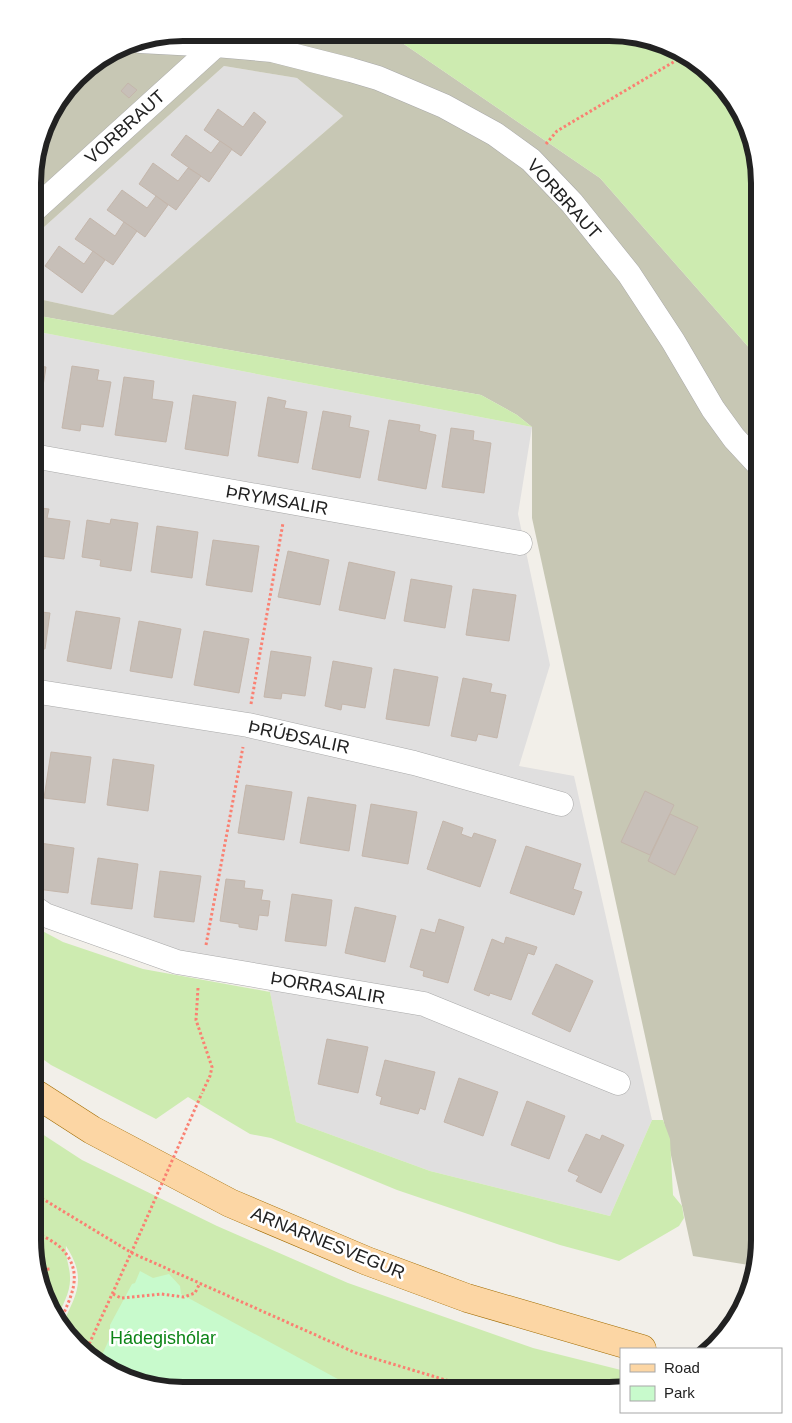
<svg xmlns="http://www.w3.org/2000/svg" width="792" height="1423" font-family="Helvetica,sans-serif">
  <style>
    .residential { fill: #e0dfdf }
    .construction { fill: #c7c7b4 }
    .grass { fill: #cdebb0 }
    .park { fill: #c8facc }
    .building { fill: #c7bfb8; stroke: #c4b6ab }
    .lines { fill: none; stroke-linecap: round; stroke-linejoin: round }
    .minor-casing { stroke: #a9a9a9; stroke-width: 25 }
    .primary-casing { stroke: #a06b00; stroke-width: 29 }
    .path { stroke: #fa8072; stroke-width: 3; stroke-dasharray: 2.5 2.5; stroke-linecap: butt }
    .minor { stroke: #fff; stroke-width: 24 }
    .primary { stroke: #fcd6a4; stroke-width: 28 }
    .path-bridge { stroke: #fa8072; stroke-width: 3; stroke-dasharray: 2.5 2.5; stroke-linecap: butt }
    .labels { text-anchor: middle; stroke-width: 5; stroke-linejoin: round; paint-order: stroke }
    .street-label { font-size: 18px; fill: #222; stroke: #fff }
    .park-label { font-size: 18px; fill: #0c8416; stroke: #fff }
    .rim { fill: none; stroke: #222; stroke-width: 6 }
  </style>
  <rect width="100%" height="100%" fill="#f2efe9"/>
  <g class="residential">
    <polygon points="224,66 297,78 343,116 113,315 34,298 34,236"/>
    <polygon points="34,331 532,427 518,514 550,665 519,766 574,776 652,1120 610,1216 430,1171 296,1122 270,992 242,963 73,934 33,910"/>
  </g>
  <polygon class="construction" points="183,33 358,34 398,40 600,178 759,359 759,1250 755,1266 693,1256 532,518 532,427 517,415 481,395 34,315 34,298 113,315 343,116 297,78 224,66 34,236 34,164 48,116 84,70 126,44"/>
  <g class="grass">
    <polygon points="358,34 638,35 708,70 751,134 759,183 759,359 600,178 398,40"/>
    <polygon points="34,315 481,395 517,415 532,427 34,331"/>
    <polygon points="33,926 63,942 143,969 270,992 296,1122 430,1171 610,1216 652,1120 663,1120 670,1139 673,1195 682,1206 684,1218 679,1226 619,1261 560,1245 397,1190 271,1138 250,1134 188,1097 156,1119 51,1065 33,1052"/>
    <path d="M33 1128 82 1160 217 1226 348 1283 533 1348 621 1370V1389L609 1390 163 1389 91 1359 61 1327C76 1295 88 1280 66 1246 65 1257 70 1267 70 1277 71 1292 62 1306 57 1318L41 1289 33 1240Z"/>
  </g>
  <polygon class="park" points="140,1271 153,1278 169,1274 180,1286 181,1294 358,1390 163,1389 99,1362 112,1333 110,1330 110,1325 132,1284 135,1283"/>
  <g class="building">
    <polygon points="128,83 137,90 129,98 121,91"/>
    <polygon points="218,109 243,127 254,112 266,122 241,156 204,130"/>
    <polygon points="186,135 211,153 220,141 232,149 209,182 171,155"/>
    <polygon points="153,163 178,181 188,168 201,176 176,210 139,184"/>
    <polygon points="122,190 147,208 156,196 168,205 145,237 107,210"/>
    <polygon points="90,218 115,236 124,222 137,231 113,265 75,239"/>
    <polygon points="59,246 84,264 93,251 105,260 82,293 45,266"/>
    <polygon points="34,365 46,367 38,418 33,417"/>
    <polygon points="72,366 99,370 97,380 111,382 103,427 81,424 80,431 62,428"/>
    <polygon points="124,377 154,381 152,399 173,402 166,442 115,435"/>
    <polygon points="193,395 236,402 228,456 185,449"/>
    <polygon points="268,397 286,401 284,408 307,412 298,463 258,456"/>
    <polygon points="323,411 351,416 349,427 369,431 360,478 312,469"/>
    <polygon points="389,420 420,425 419,431 436,435 426,489 378,480"/>
    <polygon points="451,428 474,431 473,440 491,443 484,493 442,487"/>
    <polygon points="33,507 49,509 47,518 70,521 64,559 33,555"/>
    <polygon points="111,519 138,523 131,571 100,566 101,560 82,557 87,520 110,524"/>
    <polygon points="157,526 198,532 192,578 151,572"/>
    <polygon points="213,540 259,546 252,592 206,585"/>
    <polygon points="288,551 329,560 320,605 278,597"/>
    <polygon points="349,562 395,572 385,619 339,610"/>
    <polygon points="411,579 452,586 445,628 404,621"/>
    <polygon points="473,589 516,595 509,641 466,635"/>
    <polygon points="33,611 50,613 45,649 33,647"/>
    <polygon points="76,611 120,618 111,669 67,661"/>
    <polygon points="139,621 181,629 172,678 130,671"/>
    <polygon points="204,631 249,639 239,693 194,685"/>
    <polygon points="271,651 311,657 305,696 282,693 281,699 264,697"/>
    <polygon points="333,661 372,668 365,708 342,704 341,710 325,706"/>
    <polygon points="394,669 438,677 429,726 386,719"/>
    <polygon points="463,678 492,684 490,692 506,695 497,738 478,734 476,741 451,736"/>
    <polygon points="51,752 91,757 85,803 44,798"/>
    <polygon points="113,759 154,765 148,811 107,805"/>
    <polygon points="246,785 292,792 284,840 238,833"/>
    <polygon points="645,791 674,805 650,855 621,842"/>
    <polygon points="308,797 356,805 349,851 300,843"/>
    <polygon points="371,804 417,812 408,864 362,856"/>
    <polygon points="670,814 698,827 675,875 648,861"/>
    <polygon points="443,821 463,828 461,834 472,838 474,833 496,840 480,887 427,869"/>
    <polygon points="33,842 74,848 68,893 37,889 39,878 33,877"/>
    <polygon points="526,846 581,864 573,889 582,892 574,915 510,893"/>
    <polygon points="98,858 138,864 132,909 91,904"/>
    <polygon points="160,871 201,876 194,922 154,917"/>
    <polygon points="226,879 245,881 244,888 263,890 261,900 270,901 268,916 259,915 257,930 239,927 239,924 220,921"/>
    <polygon points="292,894 332,900 326,946 285,941"/>
    <polygon points="355,907 396,916 385,962 345,953"/>
    <polygon points="439,919 464,927 448,983 423,976 424,971 410,967 421,929 435,933"/>
    <polygon points="506,937 537,947 534,955 528,953 511,1000 490,993 489,996 474,990 492,939 504,944"/>
    <polygon points="556,964 593,981 570,1032 532,1014"/>
    <polygon points="327,1039 368,1047 358,1093 318,1084"/>
    <polygon points="385,1060 435,1072 425,1110 420,1108 418,1114 380,1104 382,1097 376,1095"/>
    <polygon points="459,1078 498,1092 483,1136 444,1122"/>
    <polygon points="527,1101 565,1116 549,1159 511,1145"/>
    <polygon points="586,1134 600,1140 602,1135 624,1145 601,1193 576,1181 579,1176 568,1171"/>
  </g>
  <g class="lines">
    <g class="minor-casing">
      <g id="minor">
        <polyline points="140,41 216,45 272,50 351,70 378,78 444,106 495,134 531,160 572,203 629,274 673,341 713,409 734,438 759,465"/>
        <polyline points="34,210 216,45"/>
        <polyline points="33,456 520,543"/>
        <polyline points="33,691 248,725 414,763 561,804"/>
        <polyline points="33,907 45,915 177,962 424,1004 618,1083"/>
      </g>
    </g>
    <g class="primary-casing">
      <polyline id="primary" points="33,1092 92,1130 230,1203 367,1261 467,1298 642,1349"/>
    </g>
    <g class="path">
      <polyline points="546,144 557,131 682,57"/>
      <polyline points="251,704 283,523"/>
      <polyline points="206,945 243,747"/>
      <polyline points="198,988 196,1020 212,1067 210,1076 202,1093"/>
      <polyline points="33,1193 132,1253 356,1353 479,1390"/>
      <path d="M33 1230C42 1236 56 1242 63 1250 85 1275 70 1298 59 1324"/>
      <polyline points="37,1270 51,1269"/>
      <polyline points="113,1294 121,1298 161,1294 184,1297 195,1293 200,1283"/>
      <polyline points="85,1353 137,1240"/>
    </g>
    <use href="#minor" class="minor"/>
    <use href="#primary" class="primary"/>
    <polyline class="path-bridge" points="137,1240 202,1093"/>
  </g>
  <g class="labels">
    <g class="street-label">
      <text transform="translate(125 127) rotate(-42)" y="6">VORBRAUT</text>
      <text transform="translate(564 199) rotate(48)" y="6">VORBRAUT</text>
      <text transform="translate(277 500) rotate(10)" y="6">ÞRYMSALIR</text>
      <text transform="translate(299 737) rotate(12)" y="6">ÞRÚÐSALIR</text>
      <text transform="translate(328 988) rotate(10)" y="6">ÞORRASALIR</text>
      <text transform="translate(328 1243) rotate(22)" y="6">ARNARNESVEGUR</text>
    </g>
    <g class="park-label">
      <text x="163" y="1344">Hádegishólar</text>
    </g>
  </g>
  <path d="M0 0H792V1423H0ZM183 41H609A142 142 0 0 1 751 183V1240A142 142 0 0 1 609 1382H183A142 142 0 0 1 41 1240V183A142 142 0 0 1 183 41Z" fill="#fff" fill-rule="evenodd"/>
  <path class="rim" d="M183 41H609A142 142 0 0 1 751 183V1240A142 142 0 0 1 609 1382H183A142 142 0 0 1 41 1240V183A142 142 0 0 1 183 41Z"/>
  <rect x="620" y="1348" width="162" height="65" fill="#ffffff" stroke="#a7a7a7"/>
  <rect x="630" y="1364" width="25" height="8" fill="#fcd6a4" stroke="#a7a7a7"/>
  <text x="664" y="1373" font-size="15" fill="#222222">Road</text>
  <rect x="630" y="1386" width="25" height="15" fill="#c8facc" stroke="#a7a7a7"/>
  <text x="664" y="1398" font-size="15" fill="#222222">Park</text>
</svg>
